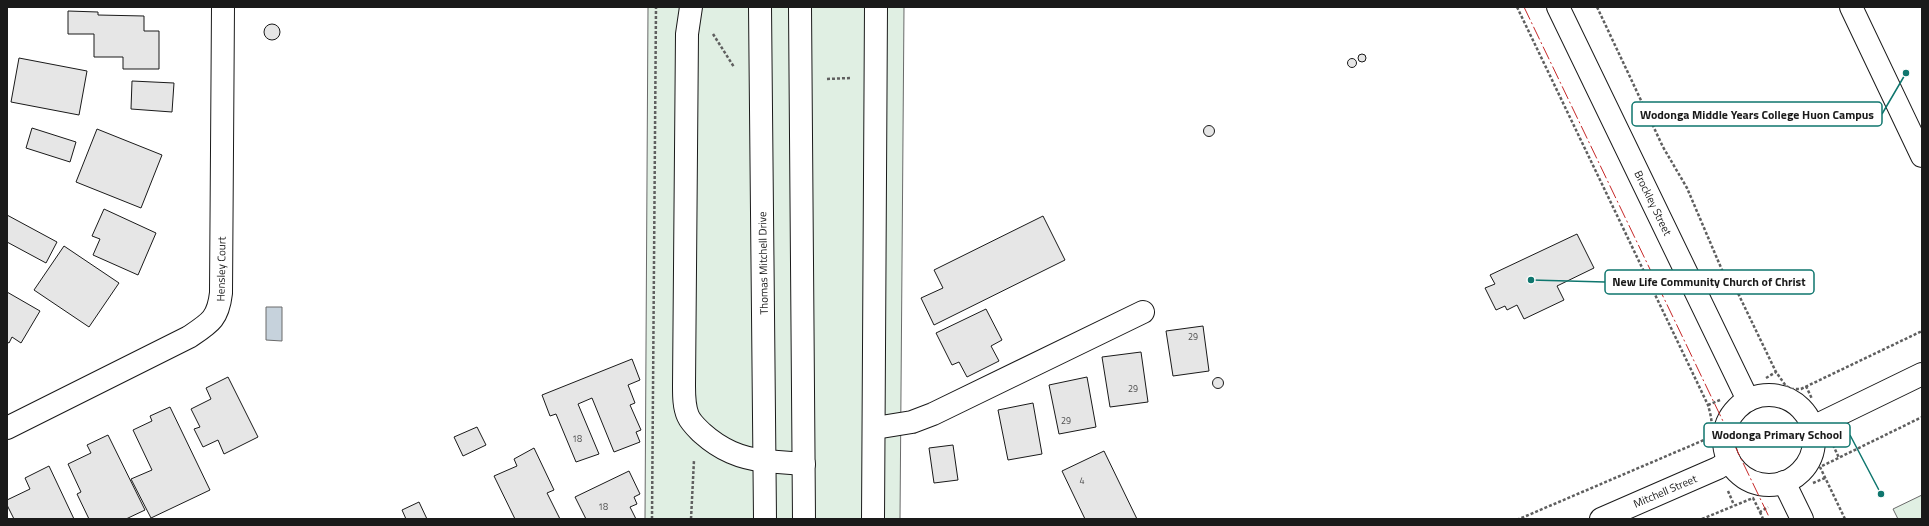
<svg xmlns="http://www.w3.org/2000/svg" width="1929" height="526" font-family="'Titillium Web',sans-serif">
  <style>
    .green { fill: #e0efe3; stroke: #6a6a6a }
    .water { fill: #c6d2dc; stroke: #6a6a6a }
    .building { fill: #e6e6e6; stroke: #1a1a1a }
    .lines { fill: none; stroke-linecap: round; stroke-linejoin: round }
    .minor-casing { stroke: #1a1a1a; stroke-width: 24 }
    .major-casing { stroke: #1a1a1a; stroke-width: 24 }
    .path { stroke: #5f5f5f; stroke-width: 2.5; stroke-dasharray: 3 2; stroke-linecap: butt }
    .minor { stroke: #fff; stroke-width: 22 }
    .major { stroke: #fff; stroke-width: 22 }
    .power { stroke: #c62828; stroke-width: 1; stroke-dasharray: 14 3 2 3; stroke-linecap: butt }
    .labels { text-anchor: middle; stroke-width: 3; stroke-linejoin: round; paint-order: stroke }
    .number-label { font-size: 9px; fill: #4d4d4d }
    .street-label { font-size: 11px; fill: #1a1a1a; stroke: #fff }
    .leader { fill: none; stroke: #0f766e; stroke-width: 1.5 }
    .callout-dot { fill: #0f766e; stroke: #fff; stroke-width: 1.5 }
    .callout { fill: #fff; stroke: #0f766e; stroke-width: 1.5 }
    .callout-label { font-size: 12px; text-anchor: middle; font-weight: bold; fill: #1a1a1a }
  </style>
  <rect width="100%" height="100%" fill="#fff"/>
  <g class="green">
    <polygon points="648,7 904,7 900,519 645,519"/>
    <polygon points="1922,495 1922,519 1898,519 1893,509"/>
  </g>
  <polygon class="water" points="266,307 282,307 282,341 266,340"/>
  <g class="building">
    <polygon points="68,11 98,12 98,15 144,16 144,31 159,31 159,69 123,69 123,57 94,57 94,34 68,34"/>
    <circle cx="272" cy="32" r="8"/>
    <circle cx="1362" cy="58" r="4"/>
    <polygon points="19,58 87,71 79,115 11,102"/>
    <circle cx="1352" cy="63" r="4.5"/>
    <polygon points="132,81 174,83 172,112 131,109"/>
    <circle cx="1209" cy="131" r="5.5"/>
    <polygon points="32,128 76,142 70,162 26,148"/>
    <polygon points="97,129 162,155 141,208 76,182"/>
    <polygon points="104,209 156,233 138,275 93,255 100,239 92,236"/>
    <polygon points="7,215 57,242 46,263 7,242"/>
    <polygon points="1043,216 1065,260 934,325 921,298 943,288 934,270"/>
    <polygon points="1577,234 1594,268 1557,286 1564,300 1524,319 1517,305 1507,310 1505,306 1496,310 1485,288 1495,284 1490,275"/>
    <polygon points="64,246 119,283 89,327 34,290"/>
    <polygon points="7,292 40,311 21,343 12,337 9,343 7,342"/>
    <polygon points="986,309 1002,340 991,346 999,361 967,377 959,362 952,365 936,333"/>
    <polygon points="1203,326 1209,371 1173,376 1166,331"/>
    <polygon points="1141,352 1148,402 1110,407 1102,357"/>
    <polygon points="632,359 640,380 628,385 635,403 630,405 641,430 636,432 640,442 614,452 592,398 578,404 599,454 576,462 556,414 550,416 542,395"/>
    <polygon points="228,377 258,437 224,454 218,440 203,447 194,429 200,427 191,409 211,399 206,388"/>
    <polygon points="1087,377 1096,427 1059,434 1049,385"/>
    <circle cx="1218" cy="383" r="5.5"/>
    <polygon points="1033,403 1042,454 1008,460 998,410"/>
    <polygon points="170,407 210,490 151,518 131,479 152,470 133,430 152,421 150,416"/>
    <polygon points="477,427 486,445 463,456 454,437"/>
    <polygon points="108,435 145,510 126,519 89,519 77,494 81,492 68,464 91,453 87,445"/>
    <polygon points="953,445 958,480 934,483 929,448"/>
    <polygon points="534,448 554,490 547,493 560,519 515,519 494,476 517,466 514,459"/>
    <polygon points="1104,451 1137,519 1085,519 1062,471"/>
    <polygon points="49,466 74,519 14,519 7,505 7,500 30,489 25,478"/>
    <polygon points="629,471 640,494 634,497 637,504 630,507 636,519 586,519 575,497"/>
    <polygon points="419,502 427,519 406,519 402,510"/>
  </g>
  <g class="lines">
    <g class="minor-casing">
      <g id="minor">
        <path d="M691 7 687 34 684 386C684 396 684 407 688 416 691 423 697 428 702 433 721 450 740 458 765 461"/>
        <polyline points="1558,7 1748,400"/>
        <polyline points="1851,7 1922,156"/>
        <circle cx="1769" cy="440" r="45"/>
        <polyline points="1813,427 1922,374"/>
        <path d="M7 428 189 337C210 323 218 319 221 293L223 7"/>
        <polyline points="875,428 912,422 933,414 1143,312"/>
        <polyline points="1784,482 1802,519"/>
        <polyline points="873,519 876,7"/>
        <polyline points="1601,519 1718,468 1729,461"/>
      </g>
    </g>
    <g class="major-casing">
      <g id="major">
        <polyline points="760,7 765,519"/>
        <polyline points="800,7 804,519"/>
        <polyline points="765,461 804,464"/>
      </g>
    </g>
    <g class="path">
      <path d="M1517 7 1708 405C1711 416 1716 433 1704 440L1519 519"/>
      <polyline points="1597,7 1663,147 1687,188 1722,270 1736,289 1776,372 1786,386 1792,389 1801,389 1922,331"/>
      <polyline points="713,34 734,67"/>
      <polyline points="827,79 850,78"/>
      <polyline points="1766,378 1776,372"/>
      <polyline points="1806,386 1812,399"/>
      <polyline points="1708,405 1720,400"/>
      <polyline points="1833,445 1839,458"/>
      <polyline points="1813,483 1825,478"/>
      <polyline points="1728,491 1734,505"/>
      <polyline points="1760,512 1763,519"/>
      <polyline points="652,519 656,7"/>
      <polyline points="691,519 694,460"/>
      <polyline points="1702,519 1753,498 1760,512 1768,507"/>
      <polyline points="1845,519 1820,467 1922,417"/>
    </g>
    <use href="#minor" class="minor"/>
    <use href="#major" class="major"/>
    <polyline class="power" points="1524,7 1770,519"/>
  </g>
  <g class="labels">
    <g class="number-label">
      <text x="1193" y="340">29</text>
      <text x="1133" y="392">29</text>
      <text x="1066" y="424">29</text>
      <text x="577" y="442">18</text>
      <text x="1082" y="484">4</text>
      <text x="603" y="510">18</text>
    </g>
    <g class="street-label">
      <text transform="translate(1653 203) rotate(64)" y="4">Brockley Street</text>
      <text transform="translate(763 263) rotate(-91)" y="4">Thomas Mitchell Drive</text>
      <text transform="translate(221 269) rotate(-89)" y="4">Hensley Court</text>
      <text transform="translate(1665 491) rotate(-23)" y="4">Mitchell Street</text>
    </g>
  </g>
  <path class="leader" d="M1906 73L1882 114M1531 280L1605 282M1881 494L1850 435"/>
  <g class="callout-dot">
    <circle cx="1906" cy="73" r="4"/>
    <circle cx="1531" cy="280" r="4"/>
    <circle cx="1881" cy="494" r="4"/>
  </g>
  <g class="callout">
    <rect x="1632" y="102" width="250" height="24" rx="4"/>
    <rect x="1605" y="270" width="209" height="24" rx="4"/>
    <rect x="1704" y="423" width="146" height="24" rx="4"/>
  </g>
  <g class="callout-label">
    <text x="1757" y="119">Wodonga Middle Years College Huon Campus</text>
    <text x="1709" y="286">New Life Community Church of Christ</text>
    <text x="1777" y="439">Wodonga Primary School</text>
  </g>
  <rect width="1929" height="526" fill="none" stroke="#1a1a1a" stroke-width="16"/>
</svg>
